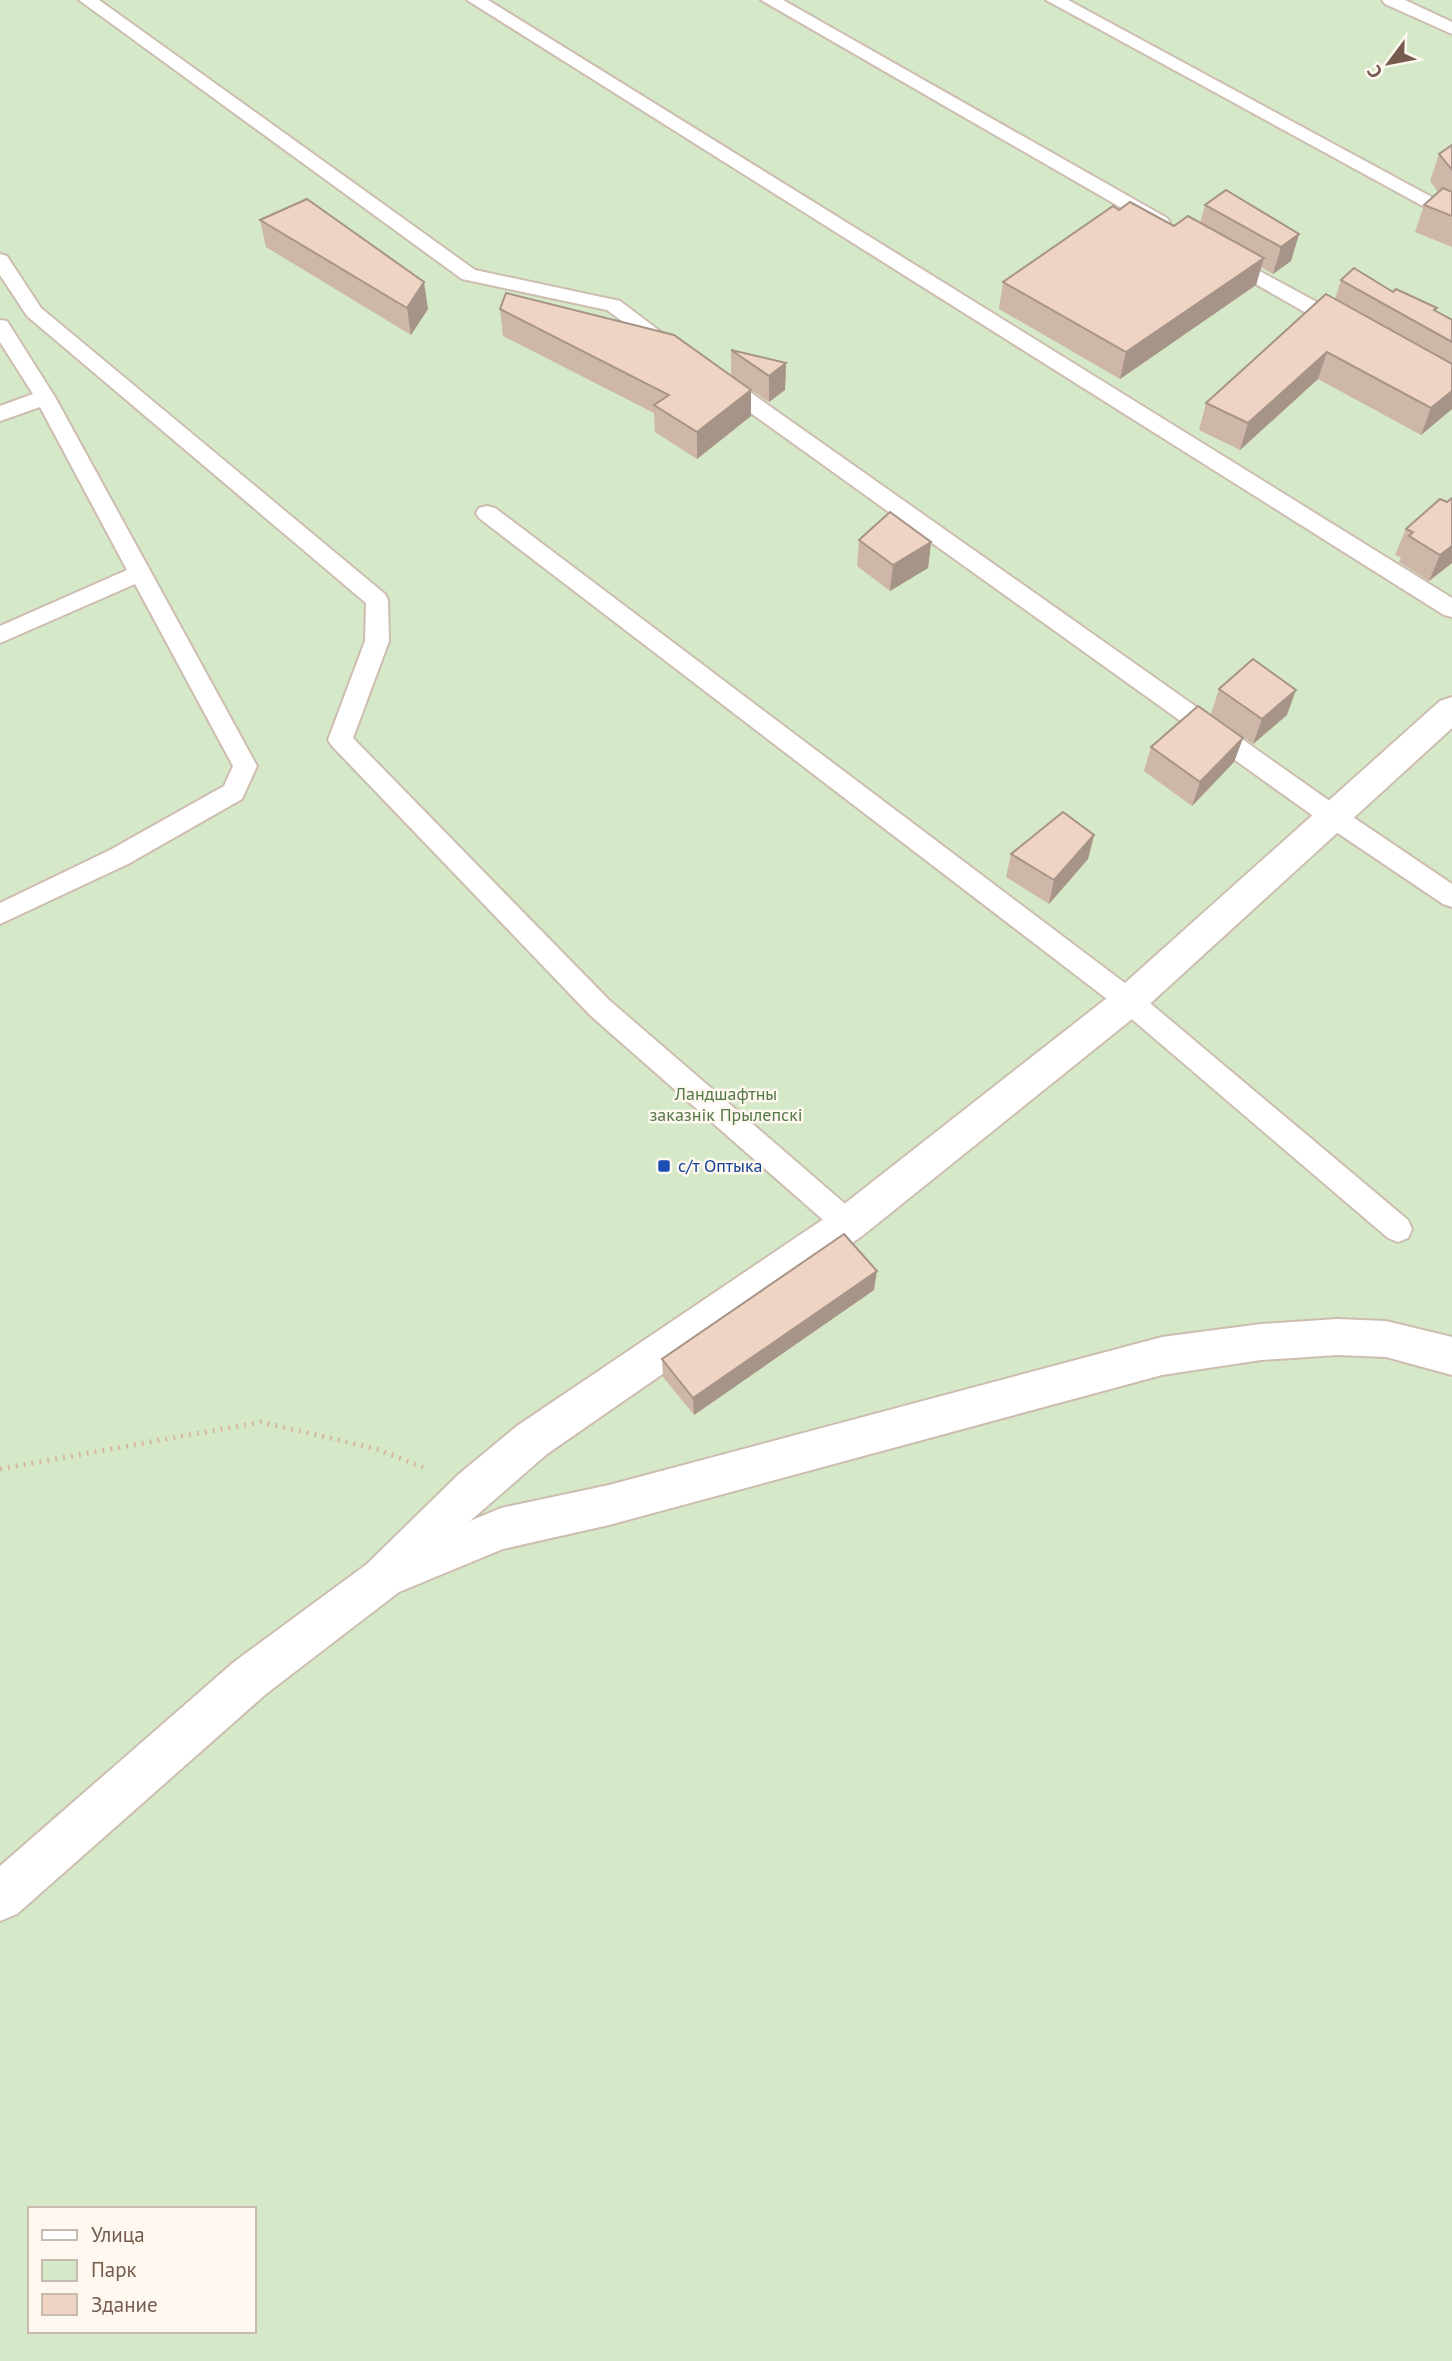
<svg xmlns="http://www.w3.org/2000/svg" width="1452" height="2361" font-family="'PT Sans',sans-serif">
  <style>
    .green { fill: #d5e9c8; fill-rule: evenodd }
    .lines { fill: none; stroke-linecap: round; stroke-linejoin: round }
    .lane-casing { stroke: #cdbdb0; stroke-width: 4 }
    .street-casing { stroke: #cdbdb0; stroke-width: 4 }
    .path { stroke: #d4b8a5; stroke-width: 5; stroke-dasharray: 2 6; stroke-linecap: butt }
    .lane { fill: #fff; fill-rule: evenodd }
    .street { fill: #fff; fill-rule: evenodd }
    .wall { fill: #ceb6a8 }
    .shaded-wall { fill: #a79488 }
    .building { fill: #efd4c3; stroke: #a79488; stroke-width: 2 }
    .transit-dot { fill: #1a4fb4; stroke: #fef8f0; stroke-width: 2.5 }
    .labels { text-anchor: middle; stroke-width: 5; stroke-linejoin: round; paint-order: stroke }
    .park-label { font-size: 18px; fill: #557947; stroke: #fef8f0 }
    .transit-label { font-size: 18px; fill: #164399; stroke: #fef8f0; text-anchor: start }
  </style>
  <rect width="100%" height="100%" fill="#fbf4e9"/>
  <path class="green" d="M0 0H1452V2361H0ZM30 2209H254V2331H30Z"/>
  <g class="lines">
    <g class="lane-casing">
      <g id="lane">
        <polygon points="79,0 99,0 475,270 620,301 685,350 682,355 668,355 607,310 462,279"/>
        <polygon points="467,0 488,0 1452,598 1452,617 1444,615"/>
        <polygon points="761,0 783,0 1167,218 1170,222 1167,226 1153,226"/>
        <polygon points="1046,0 1068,0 1452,208 1452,222"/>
        <polygon points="1382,0 1405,0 1452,22 1452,34 1385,4"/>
        <polygon points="1226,253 1350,320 1353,325 1350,330 1336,330 1219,263 1216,259 1219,255"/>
        <polygon points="0,254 7,256 41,308 385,594 388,600 389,641 353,738 609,1000 858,1215 862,1224 858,1233 848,1236 838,1233 591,1016 332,746 328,740 365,641 366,603 27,316 0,275"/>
        <polygon points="0,320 7,321 55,397 257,766 242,799 128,864 0,924 0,903 110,850 224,786 233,766 135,584 0,643 0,626 127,570 40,407 0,421 0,406 33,394 0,342"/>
        <polygon points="720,374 727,376 1341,809 1452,884 1452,907 1443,904 1323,823 713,386 710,381 713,376"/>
        <polygon points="487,506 495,508 1138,993 1408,1220 1412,1229 1408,1238 1398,1242 1388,1238 1120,1009 479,518 476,513 479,508"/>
      </g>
    </g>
    <g class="street-casing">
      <polygon id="street" points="1452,697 1452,728 1142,1011 862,1236 547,1454 470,1521 501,1508 609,1485 1162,1337 1261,1324 1337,1319 1386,1321 1452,1337 1452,1375 1386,1357 1337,1355 1261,1360 1162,1375 609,1525 503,1549 399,1592 266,1694 17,1914 0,1921 0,1866 234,1662 367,1564 459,1474 517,1426 834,1212 1116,991 1440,701"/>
    </g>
    <polyline class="path" points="0,1469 261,1422 377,1449 427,1469"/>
    <use href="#lane" class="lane"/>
    <use href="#street" class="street"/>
  </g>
  <g class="wall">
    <polygon points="1452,145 1452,247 1415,232 1424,205 1438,192 1430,181 1439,154"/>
    <polygon points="1205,205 1299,234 1291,261 1273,274 1261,267 1256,285 1120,379 999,309 1003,282 1119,210 1174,226 1200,223"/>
    <polygon points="260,220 428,309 411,335 266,247"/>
    <polygon points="1341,280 1393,292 1436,311 1452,320 1452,409 1421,435 1318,379 1240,450 1199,430 1206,403 1335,299"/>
    <polygon points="500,309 731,376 731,350 786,363 785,390 769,402 751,390 751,416 697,459 655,432 654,413 503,336"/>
    <polygon points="1440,499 1452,563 1429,581 1399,562 1401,557 1395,555 1406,529"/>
    <polygon points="859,540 931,542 928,568 890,591 857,566"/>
    <polygon points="1219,689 1287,715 1253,744 1211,714"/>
    <polygon points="1243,738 1234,762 1192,806 1144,771 1151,747"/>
    <polygon points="1094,835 1088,859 1049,904 1006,877 1011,854"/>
    <polygon points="874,1290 694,1415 663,1377 662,1359"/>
  </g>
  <g class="shaded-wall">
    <polygon points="1299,234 1291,261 1273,274 1281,247"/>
    <polygon points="1264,258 1256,285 1120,379 1126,352"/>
    <polygon points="424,282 428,309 411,335 407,308"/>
    <polygon points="1327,352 1318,379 1240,450 1248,423"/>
    <polygon points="786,363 785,390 769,402 769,376"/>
    <polygon points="751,390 751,416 697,459 697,432"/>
    <polygon points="1452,391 1452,409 1421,435 1431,408"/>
    <polygon points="931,542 928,568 890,591 893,565"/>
    <polygon points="1452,546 1452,563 1429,581 1440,555"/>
    <polygon points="1296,690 1287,715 1253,744 1262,719"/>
    <polygon points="1243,738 1234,762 1192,806 1200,782"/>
    <polygon points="1094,835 1088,859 1049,904 1054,880"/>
    <polygon points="877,1271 874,1290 694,1415 693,1398"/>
  </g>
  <g class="building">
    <polygon points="1452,145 1452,170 1439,154"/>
    <polygon points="1443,188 1452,192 1452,216 1424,205"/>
    <polygon points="1226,190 1299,234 1281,247 1205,205"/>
    <polygon points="307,199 424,282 407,308 260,220"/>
    <polygon points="1130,202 1174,226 1188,216 1264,258 1126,352 1003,282 1113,206 1119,210"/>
    <polygon points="1354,268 1393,292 1396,289 1437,308 1434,310 1452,320 1452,342 1341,280"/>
    <polygon points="506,293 674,335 751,390 697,432 654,405 669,395 500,309"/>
    <polygon points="1326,294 1452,364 1452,391 1431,408 1327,352 1248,423 1206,403"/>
    <polygon points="731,350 786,363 769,376"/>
    <polygon points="1452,498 1452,546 1440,555 1409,536 1413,532 1406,529 1440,499 1447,502"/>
    <polygon points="890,512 931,542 893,565 859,540"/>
    <polygon points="1253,659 1296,690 1262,719 1219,689"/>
    <polygon points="1198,706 1243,738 1200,782 1151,747"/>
    <polygon points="1063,812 1094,835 1054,880 1011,854"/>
    <polygon points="844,1234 877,1271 693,1398 662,1359"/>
  </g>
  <rect class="transit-dot" x="657" y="1159" width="14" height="14" rx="3.5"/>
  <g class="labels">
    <g class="park-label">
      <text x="726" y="1100">Ландшафтны<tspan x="726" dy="21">заказнік Прылепскі</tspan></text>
    </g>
    <g class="transit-label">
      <text x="678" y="1172">с/т Оптыка</text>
    </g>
  </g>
  <rect x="28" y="2207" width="228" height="126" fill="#fef8f0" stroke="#c7baaf" stroke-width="2"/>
  <rect x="42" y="2230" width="35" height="10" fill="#ffffff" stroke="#c7baaf" stroke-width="2"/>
  <text x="91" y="2242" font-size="21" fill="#755c4e">Улица</text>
  <rect x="42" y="2260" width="35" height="21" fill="#d5e9c8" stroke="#c7baaf" stroke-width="2"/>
  <text x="91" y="2277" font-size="21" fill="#755c4e">Парк</text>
  <rect x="42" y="2294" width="35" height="21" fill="#efd4c3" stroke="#c7baaf" stroke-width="2"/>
  <text x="91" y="2312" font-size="21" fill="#755c4e">Здание</text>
  <g transform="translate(1389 63) rotate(238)" stroke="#fef8f0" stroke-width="5" paint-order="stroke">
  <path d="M0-5L12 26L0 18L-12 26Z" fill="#755c4e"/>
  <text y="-10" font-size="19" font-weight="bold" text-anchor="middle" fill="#755c4e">С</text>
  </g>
</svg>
